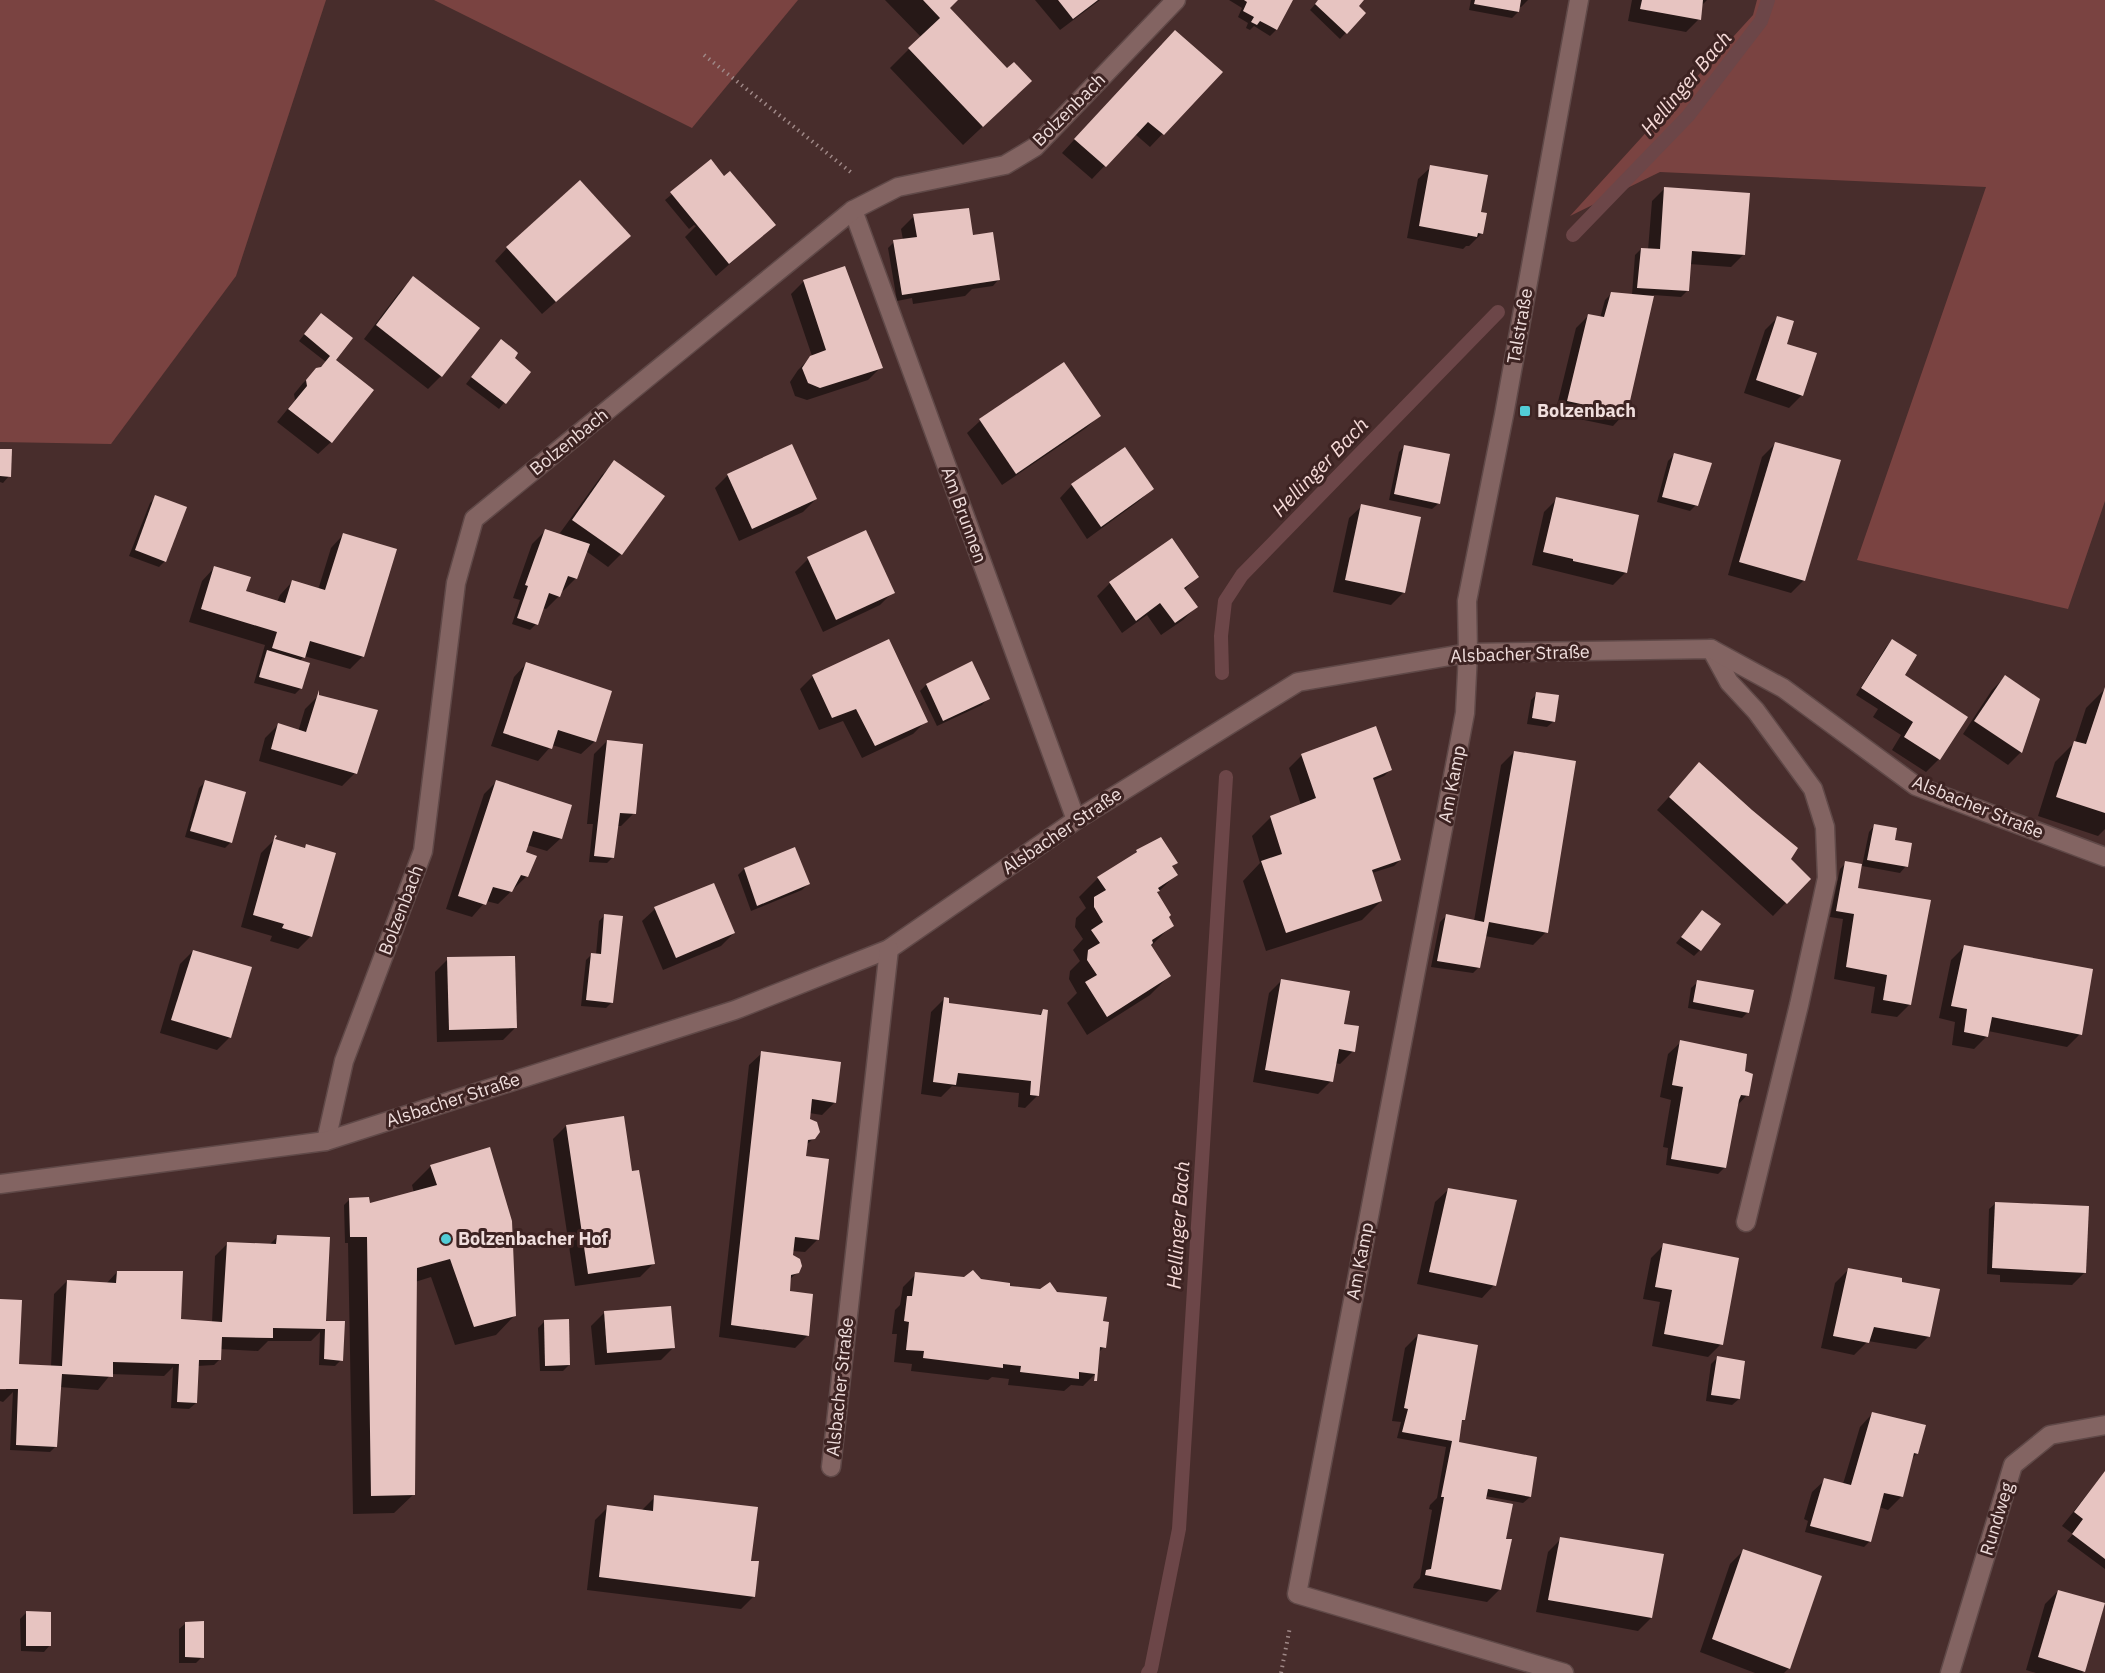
<svg xmlns="http://www.w3.org/2000/svg" width="2105" height="1673" font-family="'IBM Plex Sans',sans-serif">
  <style>
    .green { fill: #7a4341 }
    .shadow { fill: #0007 }
    .lines { fill: none; stroke-linecap: round; stroke-linejoin: round }
    .stream { stroke: #6c4648; stroke-width: 14 }
    .building { fill: #e7c4c1 }
    .minor-casing { stroke: #604948; stroke-width: 21 }
    .path { stroke: #9f8887; stroke-width: 4; stroke-dasharray: 1.5 4.5; stroke-linecap: butt }
    .minor { stroke: #836462; stroke-width: 18 }
    .poi-dot { fill: #52ccd6; stroke: #3d2322; stroke-width: 2 }
    .labels { text-anchor: middle; stroke-width: 6; stroke-linejoin: round; paint-order: stroke }
    .street-label { font-size: 18px; fill: #f0dedd; stroke: #3d2322 }
    .poi-label { font-size: 18px; font-weight: bold; fill: #f0dedd; stroke: #3d2322; text-anchor: start }
    .water-label { font-size: 20px; font-style: italic; fill: #f6dad8; stroke: #3d2322 }
  </style>
  <rect width="100%" height="100%" fill="#482d2c"/>
  <g class="green">
    <polygon points="0,0 326,0 236,276 111,444 0,442"/>
    <polygon points="434,0 798,0 692,128"/>
    <polygon points="1757,0 2105,0 2105,501 2068,609 1857,560 1986,187 1660,172 1570,216 1753,15"/>
  </g>
  <g class="shadow">
    <polygon points="885,0 956,0 948,8 1011,100 963,145 890,68 921,37"/>
    <polygon points="1035,0 1100,0 1060,30"/>
    <polygon points="1229,0 1291,0 1276,30 1270,36 1254,26 1250,30 1246,28 1248,23 1238,17 1242,8"/>
    <polygon points="1319,0 1362,0 1356,7 1364,13 1340,39 1310,10"/>
    <polygon points="1471,0 1528,0 1521,7 1519,6 1518,12 1512,18 1469,10"/>
    <polygon points="1632,0 1707,0 1701,6 1699,19 1686,32 1628,21"/>
    <polygon points="1162,44 1221,72 1150,147 1135,134 1092,179 1062,153"/>
    <polygon points="711,162 724,178 774,225 716,276 685,237 696,226 694,225 689,229 665,200"/>
    <polygon points="1431,167 1480,213 1482,233 1469,246 1466,246 1463,249 1407,238 1418,179"/>
    <polygon points="1665,188 1744,254 1731,267 1689,264 1688,290 1681,297 1653,295 1625,413 1613,426 1555,414 1576,328 1589,315 1600,318 1605,300 1611,294 1632,295 1635,255 1641,249 1648,250 1652,201"/>
    <polygon points="914,216 971,237 999,279 993,286 972,289 965,296 913,304 912,298 897,301 888,248 894,242 903,240 901,229"/>
    <polygon points="507,248 616,249 542,314 495,261"/>
    <polygon points="414,278 478,328 441,376 428,389 364,339 401,290"/>
    <polygon points="804,281 881,367 868,380 807,400 795,396 790,382 798,370 812,356 791,294"/>
    <polygon points="1778,317 1802,395 1789,408 1744,393 1765,330"/>
    <polygon points="315,321 334,360 331,442 318,454 277,422 295,400 294,394 303,383 326,362 299,341"/>
    <polygon points="495,347 529,372 499,409 466,384"/>
    <polygon points="1063,364 1099,416 1086,428 1002,485 967,433 980,421"/>
    <polygon points="1775,444 1804,580 1791,593 1728,575 1762,457"/>
    <polygon points="791,446 816,499 803,512 739,541 715,488 728,475"/>
    <polygon points="1405,446 1439,503 1432,509 1389,500 1399,452"/>
    <polygon points="0,450 9,476 3,483 0,482"/>
    <polygon points="1674,455 1696,505 1690,511 1657,502 1668,461"/>
    <polygon points="615,462 621,554 608,567 586,551 576,578 563,591 561,590 559,596 546,609 542,608 536,624 530,630 512,624 520,600 513,598 532,544 545,531 566,537 560,533 602,475"/>
    <polygon points="1072,485 1152,489 1139,501 1087,539 1060,498"/>
    <polygon points="156,497 165,561 159,567 129,556 150,503"/>
    <polygon points="1557,499 1626,572 1613,585 1532,565 1544,512"/>
    <polygon points="1362,506 1404,592 1391,605 1333,592 1349,518"/>
    <polygon points="343,535 363,656 350,669 304,656 300,661 301,688 295,694 254,683 265,645 189,622 202,581 214,568 244,592 277,602 280,595 292,582 318,590 331,548"/>
    <polygon points="1171,540 1197,577 1184,590 1196,607 1183,620 1161,635 1147,615 1122,633 1097,596 1110,583"/>
    <polygon points="808,559 893,592 880,605 823,632 795,572"/>
    <polygon points="889,641 926,721 913,734 862,758 843,721 819,730 800,689 813,676"/>
    <polygon points="1892,641 1902,675 1939,759 1926,772 1892,750 1901,735 1873,717 1878,709 1856,695 1886,647"/>
    <polygon points="972,663 988,698 982,705 937,726 920,691 926,685"/>
    <polygon points="526,664 610,692 594,742 581,754 552,745 538,761 491,746 514,677"/>
    <polygon points="2005,677 2021,752 2008,765 1963,734 1992,690"/>
    <polygon points="2105,689 2105,829 2098,836 2038,816 2055,762 2075,742 2086,708"/>
    <polygon points="1537,694 1554,721 1547,727 1527,724 1531,700"/>
    <polygon points="318,696 355,773 342,786 259,761 265,738 278,725 298,732 305,709"/>
    <polygon points="607,741 634,813 621,826 617,826 613,857 607,863 589,862 593,824 587,824 594,754"/>
    <polygon points="1514,752 1546,932 1533,945 1485,936 1479,967 1473,973 1431,967 1440,922 1446,916 1474,921 1501,765"/>
    <polygon points="1302,755 1390,770 1384,776 1372,781 1400,860 1394,866 1372,873 1381,901 1362,920 1266,951 1243,881 1260,863 1252,836 1271,817 1301,805 1289,768"/>
    <polygon points="1699,764 1751,811 1789,859 1809,879 1773,916 1657,810"/>
    <polygon points="497,781 570,805 560,839 547,851 527,845 524,853 527,876 498,904 486,901 472,917 446,909 484,794"/>
    <polygon points="205,782 231,842 225,848 185,837 199,788"/>
    <polygon points="1875,825 1893,841 1906,866 1900,873 1862,866 1869,832"/>
    <polygon points="274,840 303,849 306,846 311,936 298,949 270,941 272,936 241,927 261,853"/>
    <polygon points="1137,851 1176,862 1171,868 1176,875 1156,894 1172,925 1150,947 1169,976 1150,995 1087,1035 1067,1003 1077,993 1069,979 1070,971 1080,961 1073,950 1083,939 1075,927 1076,918 1086,908 1079,897 1098,878 1131,857"/>
    <polygon points="1846,863 1910,1004 1897,1017 1871,1013 1875,987 1834,979 1843,919 1830,917 1840,869"/>
    <polygon points="744,869 808,884 802,890 751,911 738,875"/>
    <polygon points="655,909 734,933 721,946 663,970 642,921"/>
    <polygon points="1702,912 1700,950 1694,956 1676,943"/>
    <polygon points="605,915 612,1002 606,1008 581,1006 586,960 592,954 596,955 599,921"/>
    <polygon points="1964,947 2080,1034 2067,1047 1988,1031 1987,1036 1974,1049 1952,1045 1955,1022 1939,1018 1951,960"/>
    <polygon points="193,951 230,1037 217,1050 160,1033 180,964"/>
    <polygon points="448,959 516,1027 503,1040 437,1042 435,972"/>
    <polygon points="1281,981 1353,1051 1340,1064 1335,1063 1331,1081 1318,1094 1253,1082 1269,993"/>
    <polygon points="1698,982 1748,1012 1742,1018 1688,1008 1691,988"/>
    <polygon points="944,999 947,1004 1038,1016 1043,1011 1038,1095 1025,1108 1018,1107 1019,1093 952,1086 941,1097 921,1094 931,1012"/>
    <polygon points="1681,1042 1743,1072 1747,1095 1736,1107 1725,1167 1718,1174 1666,1165 1668,1148 1663,1147 1671,1100 1660,1097 1668,1054"/>
    <polygon points="762,1053 835,1102 822,1115 809,1113 808,1120 814,1138 805,1146 804,1157 818,1239 805,1252 792,1251 792,1256 800,1270 789,1280 788,1292 808,1335 795,1348 719,1337 749,1065"/>
    <polygon points="566,1126 630,1173 653,1264 640,1277 575,1286 553,1139"/>
    <polygon points="431,1166 515,1315 496,1335 455,1345 431,1277 415,1282 414,1494 394,1513 353,1514 348,1243 345,1243 344,1205 350,1199 364,1206 414,1193 412,1185"/>
    <polygon points="1448,1190 1494,1285 1482,1298 1417,1284 1435,1202"/>
    <polygon points="1996,1203 2085,1272 2072,1285 2000,1282 2000,1275 1987,1274 1989,1209"/>
    <polygon points="278,1236 324,1322 341,1360 335,1366 319,1365 320,1332 311,1341 268,1341 258,1351 220,1349 220,1359 214,1365 197,1366 196,1403 189,1409 171,1408 173,1367 164,1376 111,1374 98,1390 59,1387 56,1446 50,1452 10,1450 13,1392 3,1402 0,1401 0,1390 6,1390 6,1387 0,1387 0,1300 18,1365 51,1367 54,1294 67,1281 106,1284 117,1272 179,1323 212,1323 215,1256 228,1243 269,1245"/>
    <polygon points="1664,1245 1721,1344 1708,1357 1652,1346 1660,1302 1643,1299 1651,1258"/>
    <polygon points="1848,1270 1929,1336 1916,1349 1868,1341 1854,1355 1821,1348 1835,1283"/>
    <polygon points="916,1274 980,1281 1008,1287 1057,1293 1102,1323 1104,1347 1098,1353 1096,1373 1083,1386 1071,1385 1064,1391 1008,1385 1009,1379 992,1377 988,1380 911,1371 912,1364 894,1362 897,1334 892,1334 895,1310 900,1305 903,1287"/>
    <polygon points="604,1313 674,1347 661,1360 595,1365 591,1326"/>
    <polygon points="544,1322 569,1365 563,1371 540,1371 538,1328"/>
    <polygon points="1418,1335 1464,1419 1460,1423 1458,1444 1530,1497 1523,1503 1485,1496 1500,1589 1487,1602 1413,1588 1414,1584 1420,1578 1432,1510 1429,1509 1430,1505 1437,1498 1446,1447 1397,1438 1401,1422 1392,1421 1405,1348"/>
    <polygon points="1717,1358 1739,1399 1732,1405 1706,1401 1711,1364"/>
    <polygon points="1872,1414 1917,1453 1911,1460 1901,1497 1888,1510 1879,1507 1870,1541 1864,1547 1805,1532 1808,1521 1804,1519 1812,1492 1825,1480 1843,1484 1860,1427"/>
    <polygon points="2105,1472 2105,1569 2067,1541 2073,1534 2062,1526"/>
    <polygon points="655,1497 750,1562 754,1596 741,1609 587,1590 595,1520 608,1507 642,1510"/>
    <polygon points="1561,1539 1651,1618 1638,1631 1536,1612 1548,1552"/>
    <polygon points="1743,1551 1789,1668 1784,1673 1755,1673 1700,1652 1730,1564"/>
    <polygon points="2058,1591 2084,1671 2082,1673 2036,1673 2026,1670 2045,1604"/>
    <polygon points="26,1613 50,1645 44,1652 21,1651 20,1619"/>
    <polygon points="186,1623 202,1657 196,1663 179,1663 179,1629"/>
  </g>
  <g class="lines">
    <g class="stream">
      <polyline points="1573,235 1688,116 1761,21 1768,0"/>
      <polyline points="1222,673 1221,636 1225,601 1242,575 1498,312"/>
      <polyline points="1148,1673 1151,1669 1179,1529 1226,777"/>
    </g>
  </g>
  <g class="building">
    <polygon points="923,0 958,0 950,8 1007,68 1014,62 1032,81 983,127 908,48 940,18"/>
    <polygon points="1058,0 1098,0 1073,19"/>
    <polygon points="1244,0 1293,0 1277,30 1260,21 1257,25 1251,22 1254,17 1243,11 1247,2"/>
    <polygon points="1318,0 1364,0 1359,6 1366,13 1347,34 1315,4"/>
    <polygon points="1475,0 1521,0 1519,12 1474,4"/>
    <polygon points="1642,0 1703,0 1701,20 1640,9"/>
    <polygon points="1175,30 1223,72 1164,135 1148,122 1106,167 1074,139"/>
    <polygon points="711,159 724,176 730,171 776,225 729,264 670,192"/>
    <polygon points="1430,165 1488,175 1481,212 1487,213 1483,234 1478,233 1477,237 1419,226"/>
    <polygon points="580,180 631,236 556,302 506,247"/>
    <polygon points="1664,187 1750,193 1745,255 1692,251 1689,291 1637,288 1641,248 1660,249"/>
    <polygon points="969,208 973,235 993,232 1000,280 902,295 893,240 917,237 913,214"/>
    <polygon points="845,266 883,368 820,388 808,383 802,368 810,356 826,350 803,280"/>
    <polygon points="413,276 480,328 442,377 376,325"/>
    <polygon points="1611,292 1654,296 1627,414 1567,401 1588,314 1604,317"/>
    <polygon points="321,313 353,338 336,360 374,390 332,443 288,409 307,386 306,380 316,368 321,367 330,356 304,334"/>
    <polygon points="1777,316 1794,321 1787,344 1817,353 1803,396 1756,380"/>
    <polygon points="501,339 516,351 518,353 515,358 531,372 506,404 471,377"/>
    <polygon points="1064,362 1101,416 1016,474 979,419"/>
    <polygon points="1775,442 1841,460 1805,581 1739,562"/>
    <polygon points="792,444 817,499 752,529 727,474"/>
    <polygon points="1404,445 1450,454 1440,504 1394,494"/>
    <polygon points="1125,447 1154,489 1101,527 1071,484"/>
    <polygon points="0,449 12,449 11,477 0,476"/>
    <polygon points="1674,453 1712,463 1698,506 1662,497"/>
    <polygon points="614,460 665,496 622,555 572,520"/>
    <polygon points="155,495 187,507 166,562 135,550"/>
    <polygon points="1556,497 1639,515 1627,573 1573,561 1573,559 1543,552"/>
    <polygon points="1361,504 1421,517 1405,593 1345,580"/>
    <polygon points="545,529 590,544 577,579 568,576 560,597 549,593 538,625 517,618 528,586 525,585"/>
    <polygon points="866,530 895,593 836,620 807,557"/>
    <polygon points="343,533 397,549 364,657 310,641 305,658 272,648 277,632 201,609 214,566 251,577 246,591 285,603 292,580 325,590"/>
    <polygon points="1172,538 1199,577 1184,588 1198,607 1175,623 1160,603 1136,621 1109,582"/>
    <polygon points="889,639 928,722 875,746 856,709 832,718 812,675"/>
    <polygon points="1892,639 1917,655 1905,675 1968,717 1940,760 1904,737 1913,722 1861,688"/>
    <polygon points="267,650 310,663 302,689 259,677"/>
    <polygon points="972,661 990,699 943,721 926,684"/>
    <polygon points="526,662 612,691 596,742 558,730 552,749 503,733"/>
    <polygon points="2005,675 2040,699 2022,753 1974,721"/>
    <polygon points="2105,687 2105,813 2056,797 2074,741 2086,744"/>
    <polygon points="319,690 319,695 378,710 357,774 271,749 278,723 306,732"/>
    <polygon points="1536,692 1559,695 1555,722 1532,718"/>
    <polygon points="1376,726 1392,770 1373,778 1401,860 1372,870 1382,901 1286,933 1261,861 1282,854 1270,816 1316,798 1301,754"/>
    <polygon points="607,740 643,744 636,814 620,813 614,858 594,856"/>
    <polygon points="1514,751 1576,761 1548,933 1489,922 1480,968 1437,961 1446,914 1484,922"/>
    <polygon points="1699,762 1752,810 1798,848 1791,859 1811,879 1787,904 1669,797"/>
    <polygon points="205,780 246,792 232,843 190,831"/>
    <polygon points="496,780 572,805 562,839 533,831 526,852 537,856 528,877 521,875 512,892 493,887 486,905 458,896"/>
    <polygon points="1874,824 1897,828 1895,840 1912,843 1908,867 1867,860"/>
    <polygon points="275,835 277,836 275,839 305,848 306,844 336,853 312,937 282,928 284,924 253,915"/>
    <polygon points="1161,837 1178,863 1172,866 1178,875 1158,888 1160,891 1157,892 1171,915 1169,917 1174,926 1152,940 1153,943 1151,945 1171,976 1107,1017 1085,982 1097,975 1087,960 1088,950 1100,943 1091,930 1103,922 1094,907 1094,897 1106,890 1097,877 1137,852 1136,850"/>
    <polygon points="795,847 810,884 757,906 744,868"/>
    <polygon points="1845,861 1862,864 1858,888 1931,900 1911,1005 1883,1000 1887,975 1846,967 1854,914 1836,911"/>
    <polygon points="714,883 735,933 676,958 654,907"/>
    <polygon points="1702,910 1721,924 1701,951 1681,937"/>
    <polygon points="604,914 623,916 613,1003 586,1000 591,953 601,954"/>
    <polygon points="1964,945 2093,969 2082,1035 1992,1017 1988,1037 1964,1032 1967,1009 1951,1006"/>
    <polygon points="193,950 252,967 231,1038 171,1020"/>
    <polygon points="515,956 517,1028 449,1030 447,957"/>
    <polygon points="1281,979 1350,991 1344,1024 1359,1026 1355,1052 1339,1049 1333,1082 1265,1070"/>
    <polygon points="1697,980 1754,990 1749,1013 1693,1002"/>
    <polygon points="944,997 949,998 949,1003 1041,1015 1043,1009 1048,1010 1039,1096 1030,1095 1031,1081 958,1073 956,1085 933,1082"/>
    <polygon points="1680,1040 1747,1054 1745,1071 1753,1074 1749,1096 1741,1095 1739,1100 1726,1168 1671,1159 1683,1087 1672,1085"/>
    <polygon points="761,1051 841,1062 836,1103 812,1099 810,1119 817,1122 820,1132 815,1139 808,1140 806,1156 829,1159 819,1240 795,1237 793,1255 800,1259 802,1266 799,1273 791,1275 790,1291 813,1294 809,1336 731,1325"/>
    <polygon points="624,1116 632,1171 639,1170 655,1264 588,1274 566,1125"/>
    <polygon points="490,1147 512,1221 516,1316 474,1327 450,1259 417,1268 415,1495 371,1496 367,1237 350,1237 349,1198 369,1197 370,1203 437,1185 430,1165"/>
    <polygon points="1448,1188 1517,1200 1496,1286 1429,1272"/>
    <polygon points="1995,1202 2089,1206 2086,1273 1992,1268"/>
    <polygon points="277,1235 330,1237 326,1321 345,1321 343,1361 324,1359 325,1329 273,1328 273,1338 222,1337 221,1360 199,1360 197,1403 177,1402 179,1364 113,1362 113,1377 62,1374 57,1447 16,1445 18,1389 0,1389 0,1299 22,1300 19,1364 62,1366 67,1280 116,1283 117,1271 183,1271 181,1319 222,1322 227,1242 276,1244"/>
    <polygon points="1663,1243 1739,1258 1723,1345 1664,1334 1672,1290 1655,1287"/>
    <polygon points="1848,1268 1902,1278 1902,1282 1940,1289 1930,1337 1874,1327 1869,1343 1833,1336"/>
    <polygon points="973,1270 981,1279 1010,1283 1010,1286 1040,1289 1050,1282 1057,1292 1107,1297 1103,1321 1109,1322 1106,1348 1100,1347 1097,1381 1094,1381 1095,1374 1079,1372 1079,1379 1020,1372 1021,1366 1003,1364 1003,1368 923,1358 924,1351 906,1350 909,1322 904,1321 907,1296 912,1296 915,1272 964,1277"/>
    <polygon points="671,1306 675,1348 607,1353 604,1311"/>
    <polygon points="569,1319 570,1365 545,1366 544,1320"/>
    <polygon points="1418,1334 1478,1345 1465,1420 1462,1420 1459,1442 1537,1457 1531,1497 1488,1489 1486,1499 1513,1504 1506,1539 1512,1539 1501,1590 1425,1575 1426,1570 1431,1569 1444,1497 1441,1497 1452,1441 1402,1432 1408,1409 1404,1408"/>
    <polygon points="1717,1356 1745,1361 1740,1399 1711,1395"/>
    <polygon points="1872,1412 1926,1425 1918,1454 1914,1453 1903,1497 1884,1493 1871,1542 1810,1526 1824,1478 1851,1485"/>
    <polygon points="2105,1471 2105,1559 2072,1534 2083,1519 2074,1512"/>
    <polygon points="654,1495 758,1507 751,1561 759,1561 755,1597 599,1577 607,1505 653,1511"/>
    <polygon points="1560,1537 1664,1554 1652,1618 1548,1600"/>
    <polygon points="1743,1549 1822,1576 1790,1669 1712,1639"/>
    <polygon points="2058,1590 2105,1603 2085,1672 2038,1657"/>
    <polygon points="26,1611 51,1612 51,1646 26,1646"/>
    <polygon points="204,1621 204,1658 185,1657 185,1622"/>
  </g>
  <g class="lines">
    <g class="minor-casing">
      <g id="minor">
        <polyline points="853,210 1076,820"/>
        <polyline points="1711,649 1729,682 1756,711 1813,789 1825,827 1827,878 1799,1005 1746,1222"/>
        <polyline points="326,1141 344,1061 423,851 456,583 474,519 853,210 898,187 1005,165 1035,147 1176,0"/>
        <polyline points="0,1184 326,1141 735,1010 889,949 1076,820 1298,682 1468,653 1711,649 1783,688 1916,786 2105,857"/>
        <polyline points="831,1467 889,949"/>
        <polyline points="1564,1673 1297,1594 1465,713 1468,653 1467,601 1504,415 1579,0"/>
        <polyline points="1950,1673 2013,1465 2050,1435 2105,1425"/>
      </g>
    </g>
    <g class="path">
      <polyline points="704,55 853,174"/>
      <polyline points="1281,1673 1290,1627"/>
    </g>
    <use href="#minor" class="minor"/>
  </g>
  <g class="poi-dot">
    <rect x="1519" y="405" width="12" height="12" rx="3"/>
    <circle cx="446" cy="1239" r="6"/>
  </g>
  <g class="labels">
    <g class="street-label">
      <text transform="translate(1069 110) rotate(-45)" y="6">Bolzenbach</text>
      <text transform="translate(1520 326) rotate(-80)" y="6">Talstraße</text>
      <text transform="translate(569 442) rotate(-39)" y="6">Bolzenbach</text>
      <text transform="translate(964 515) rotate(70)" y="6">Am Brunnen</text>
      <text transform="translate(1520 654) rotate(-2)" y="6">Alsbacher Straße</text>
      <text transform="translate(1452 784) rotate(-79)" y="6">Am Kamp</text>
      <text transform="translate(1978 807) rotate(22)" y="6">Alsbacher Straße</text>
      <text transform="translate(1062 831) rotate(-34)" y="6">Alsbacher Straße</text>
      <text transform="translate(401 910) rotate(-69)" y="6">Bolzenbach</text>
      <text transform="translate(453 1100) rotate(-18)" y="6">Alsbacher Straße</text>
      <text transform="translate(1360 1261) rotate(-79)" y="6">Am Kamp</text>
      <text transform="translate(840 1387) rotate(-84)" y="6">Alsbacher Straße</text>
      <text transform="translate(1997 1519) rotate(-73)" y="6">Rundweg</text>
    </g>
    <g class="poi-label">
      <text x="1537" y="417">Bolzenbach</text>
      <text x="458" y="1245">Bolzenbacher Hof</text>
    </g>
    <g class="water-label">
      <text transform="translate(1686 83) rotate(-50)" y="7">Hellinger Bach</text>
      <text transform="translate(1320 467) rotate(-46)" y="7">Hellinger Bach</text>
      <text transform="translate(1178 1225) rotate(-86)" y="7">Hellinger Bach</text>
    </g>
  </g>
</svg>
